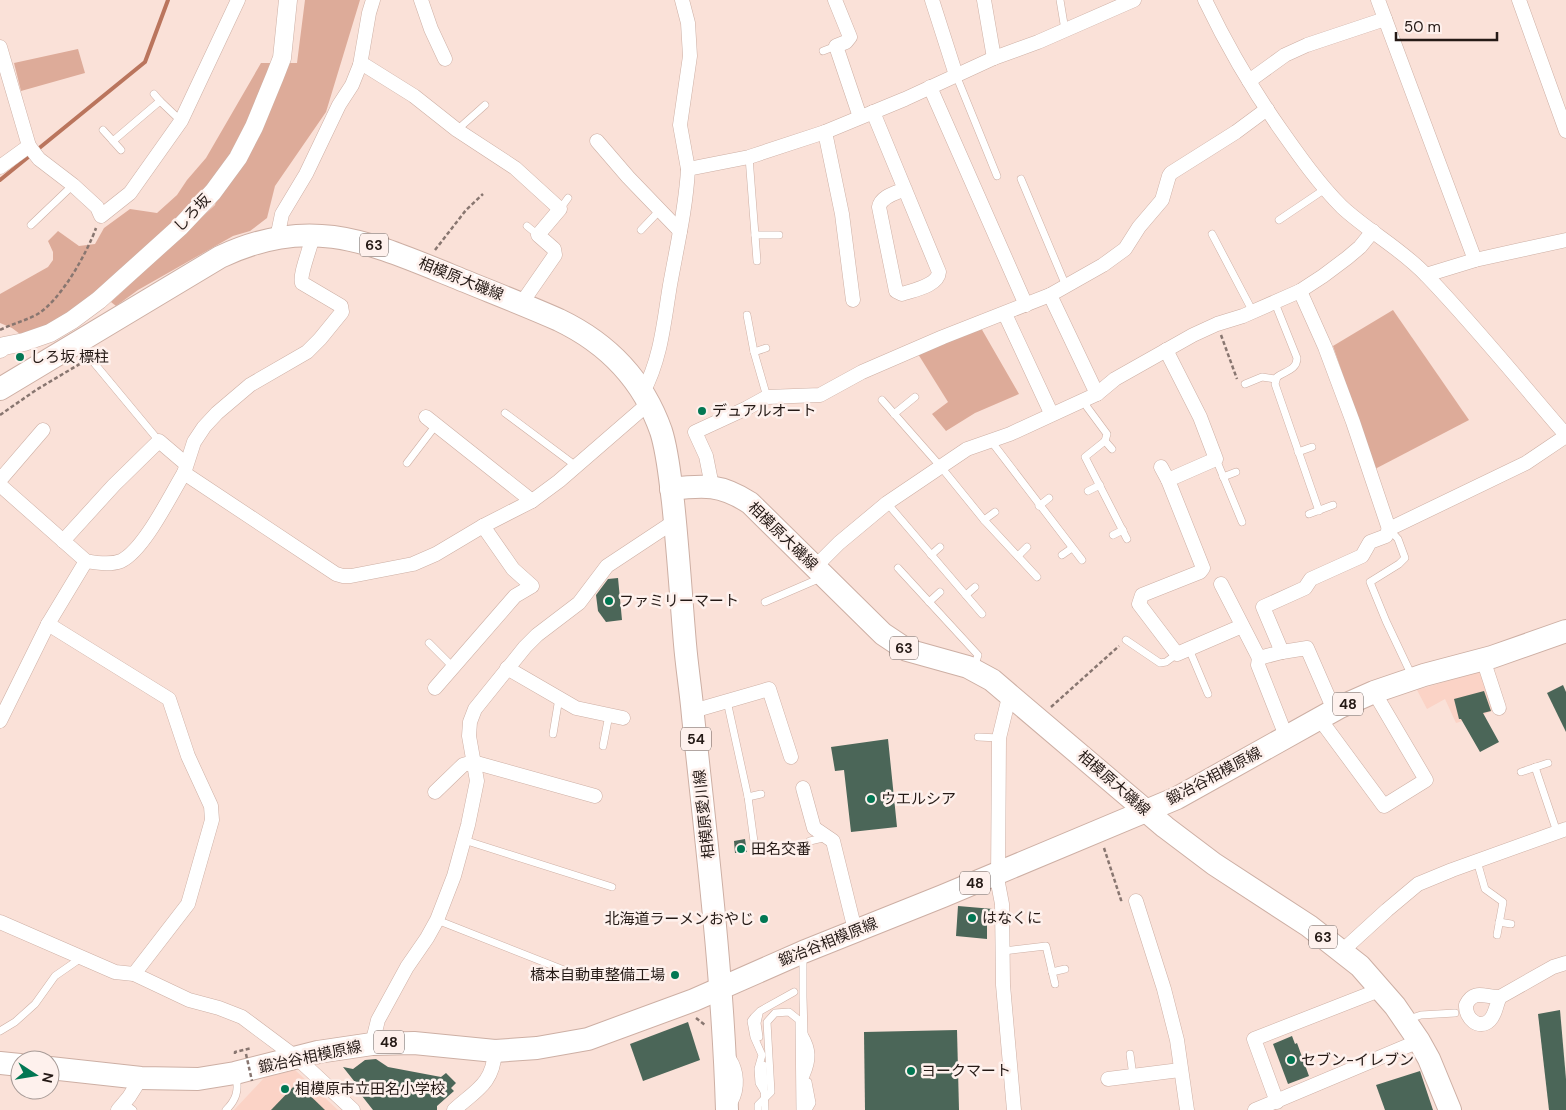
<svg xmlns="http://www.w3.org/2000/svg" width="1566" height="1110" font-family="'DM Sans','Noto Sans JP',sans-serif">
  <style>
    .built { fill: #fbd3c6 }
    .green { fill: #ddab99 }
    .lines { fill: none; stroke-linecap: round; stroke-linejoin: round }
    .stream { stroke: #ba755d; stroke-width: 4 }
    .building { fill: #4b6658 }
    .service-casing { stroke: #cdafa4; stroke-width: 8 }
    .minor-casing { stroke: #cdafa4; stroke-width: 15 }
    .tertiary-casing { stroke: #cdafa4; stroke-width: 19 }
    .primary-casing { stroke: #cdafa4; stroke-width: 24 }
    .path { stroke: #887670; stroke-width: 2.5; stroke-dasharray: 4 2.5; stroke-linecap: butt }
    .service { stroke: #fff; stroke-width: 7 }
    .minor { stroke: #fff; stroke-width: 14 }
    .tertiary { stroke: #fff; stroke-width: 18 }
    .primary { stroke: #fff; stroke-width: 22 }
    .path-bridge { stroke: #887670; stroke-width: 2.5; stroke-dasharray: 4 2.5; stroke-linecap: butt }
    .poi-dot { fill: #027753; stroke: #fef1ed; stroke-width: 2 }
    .labels { text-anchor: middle; stroke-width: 5; stroke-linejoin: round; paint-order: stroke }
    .shield { fill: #fef1ed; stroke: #665a56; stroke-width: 1 }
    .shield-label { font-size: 14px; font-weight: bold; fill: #251a16 }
    .street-label { font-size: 15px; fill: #251a16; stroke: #fef1ed }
    .poi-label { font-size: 15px; fill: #251a16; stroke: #fef1ed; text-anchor: start }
  </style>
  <rect width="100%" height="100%" fill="#fae1d8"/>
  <g class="built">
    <polygon points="1478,672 1485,676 1494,710 1483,715 1456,723 1445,699 1427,709 1417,690"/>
    <polygon points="295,1070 338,1110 234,1110 264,1078"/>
  </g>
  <g class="green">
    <path d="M305 0H360L326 112 275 186 267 218 250 231 233 236 138 290 116 306 111 302 215 205 217 197C177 229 138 262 96 292 72 309 50 329 20 334L12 328 0 323V294L48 267 53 260V252L48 241 58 231 79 246 95 244 104 228 130 209 157 213 177 195 187 180 206 158 261 63H297Z"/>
    <polygon points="78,49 85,73 21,91 14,63"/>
    <polygon points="1393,310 1469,420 1375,469 1333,346"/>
    <polygon points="981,328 1019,394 975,413 946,431 932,414 948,402 918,354"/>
  </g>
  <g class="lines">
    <polyline class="stream" points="0,180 145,62 168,0"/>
  </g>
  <g class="building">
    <polygon points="618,578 622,620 606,622 598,611 596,595 608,579"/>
    <polygon points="1563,685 1566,692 1566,732 1547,693"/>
    <polygon points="1484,691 1491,711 1483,713 1499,742 1480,752 1461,719 1459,719 1454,699"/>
    <polygon points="888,739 897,827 851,832 844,770 835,771 831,747"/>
    <polygon points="745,839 747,852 735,853 734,841"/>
    <polygon points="958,906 993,909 993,923 987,923 987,939 956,936"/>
    <polygon points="1560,1010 1566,1079 1566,1110 1549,1110 1538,1014"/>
    <polygon points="688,1022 700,1060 643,1081 630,1044"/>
    <polygon points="957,1030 959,1110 865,1110 864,1032"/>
    <polygon points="1292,1036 1295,1044 1297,1043 1309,1076 1288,1084 1273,1044"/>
    <polygon points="376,1059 388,1067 441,1077 446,1073 456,1083 451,1088 454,1091 437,1106 437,1110 373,1110 362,1096 362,1091 343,1067 353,1069 365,1060"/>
    <polygon points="1420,1071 1433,1110 1385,1110 1376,1085"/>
    <polygon points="297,1083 325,1110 271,1110"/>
  </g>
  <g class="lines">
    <g class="service-casing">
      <g id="service">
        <polyline points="1060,0 1065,30"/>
        <polyline points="823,51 836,46"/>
        <polyline points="956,75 997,176"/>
        <polyline points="154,94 160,101"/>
        <polyline points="103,130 113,141 160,101 181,121"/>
        <polyline points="457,130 485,105"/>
        <polyline points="113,141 121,150"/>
        <polyline points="749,157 757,261"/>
        <polyline points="1021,179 1066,286"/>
        <polyline points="560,209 568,198"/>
        <polyline points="1279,220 1325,189"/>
        <polyline points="31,225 73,185"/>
        <polyline points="527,226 538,235"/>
        <polyline points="641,230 660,210"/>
        <polyline points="1212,234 1253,312"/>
        <polyline points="755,235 779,235"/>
        <path d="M1275 303 1297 358C1297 370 1285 371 1277 377L1275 384 1319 511"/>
        <polyline points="747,315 754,352 767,397"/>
        <polyline points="754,352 766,348"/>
        <polyline points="90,358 159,441"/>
        <polyline points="1245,384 1262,377 1275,379"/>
        <polyline points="1085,399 1087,407 1107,434 1105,441 1085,457 1127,539"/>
        <polyline points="882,400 941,467 984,520 1037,577"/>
        <polyline points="505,413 576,466"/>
        <polyline points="894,414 915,397"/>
        <polyline points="991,441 1082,560"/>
        <polyline points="1105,441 1112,449"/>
        <polyline points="1298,452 1312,447"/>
        <polyline points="1216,459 1242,522"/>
        <polyline points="407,463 436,425"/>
        <polyline points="1223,477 1236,472"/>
        <polyline points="1088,491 1100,485"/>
        <polyline points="887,503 982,614"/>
        <polyline points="1039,506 1049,498"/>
        <polyline points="1309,514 1333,505"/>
        <polyline points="984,520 995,512"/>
        <polyline points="1389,529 1398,539 1405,558 1399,564 1370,582 1386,621 1412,676"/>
        <polyline points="1113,535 1123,530"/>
        <polyline points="931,555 940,547"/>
        <polyline points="1062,555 1072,548"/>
        <polyline points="1018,556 1027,547"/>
        <polyline points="898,568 978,655 974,668"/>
        <polyline points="966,595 975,587"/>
        <polyline points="765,602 816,580 821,576"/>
        <polyline points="929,602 940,592"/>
        <polyline points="1126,640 1160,663 1166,662 1177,654"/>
        <polyline points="429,643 453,667"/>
        <polyline points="1189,649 1208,694"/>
        <polyline points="727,701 748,797 755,849"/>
        <polyline points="553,734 559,698"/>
        <polyline points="978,737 999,738"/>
        <polyline points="603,746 609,715"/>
        <polyline points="1535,767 1557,832"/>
        <polyline points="1521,772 1548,763"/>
        <polyline points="748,797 761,794"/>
        <polyline points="464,840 612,887"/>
        <polyline points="810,841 827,837"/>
        <polyline points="1477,861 1485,889 1503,902 1497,935"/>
        <polyline points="437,920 574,974"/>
        <polyline points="1499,922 1511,924"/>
        <polyline points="1004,951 1046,946 1055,984"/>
        <polyline points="803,957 803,997 806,1110"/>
        <polyline points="1052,972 1065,969"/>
        <polyline points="759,1014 757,1023 759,1037"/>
        <polyline points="1409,1019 1421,1015 1455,1013"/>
        <polyline points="0,1031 15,1022 35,1004 55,976 81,958"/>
        <path d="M804 1034C813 1049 813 1060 806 1076"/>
        <polyline points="1130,1054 1133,1076"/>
        <path d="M732 1057C741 1070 742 1089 734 1103"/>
        <polyline points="763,1065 765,1110"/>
        <polyline points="765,1093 759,1083 758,1069 762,1055 754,1037 751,1021 754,1017 760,1011 794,992"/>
        <polyline points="124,1103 133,1110"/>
        <path d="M226 1110C236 1100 239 1091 236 1077"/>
        <polyline points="758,1110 758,1105 771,1092 767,1022 775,1013 789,1012 799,1020 800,1110"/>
        <polyline points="808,1110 812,1103 808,1082"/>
      </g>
    </g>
    <g class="minor-casing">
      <g id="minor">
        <polyline points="421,0 431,29 445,59"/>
        <polyline points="682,0 688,23 690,56 680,125 688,169"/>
        <polyline points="835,0 850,37 846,42 836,46 860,117"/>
        <polyline points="932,0 956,75"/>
        <polyline points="984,0 994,58"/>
        <path d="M1205 0C1227 46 1252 89 1281 130 1300 157 1319 184 1342 207 1369 232 1402 249 1427 276 1476 327 1520 382 1566 435"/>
        <polyline points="1378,0 1475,260"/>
        <polyline points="1519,0 1566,131"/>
        <polyline points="0,47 29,146 0,167"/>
        <polyline points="360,65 369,13 373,0"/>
        <polyline points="1249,81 1285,55 1307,45 1385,19"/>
        <polyline points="930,87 1026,305"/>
        <path d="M873 112 939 272C938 286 913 290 902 294L896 291 879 207C881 196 896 193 905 189"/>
        <polyline points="825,132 842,214 853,300"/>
        <polyline points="597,141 628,177 680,231"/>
        <polyline points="29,146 39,159 73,185 97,207 101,216 130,193 181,121 238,0"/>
        <polyline points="277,238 282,214 306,174 339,105 352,85 360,65 366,66 414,96 457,130 515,168 560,209 538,235 554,249 555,255 521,304"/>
        <polyline points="1426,275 1475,260 1566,240"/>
        <polyline points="1300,291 1325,347 1353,422 1389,529"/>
        <polyline points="1050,295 1097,394"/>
        <polyline points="1005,314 1051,413"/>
        <polyline points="1166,350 1200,417 1216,459 1168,480 1203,568 1200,572 1142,595 1139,604 1177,654 1242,626"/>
        <path d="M643 392C661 359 664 321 670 285 677 246 686 208 688 169L749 157 825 132 905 99 994 58 1038 42 1134 0"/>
        <polyline points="426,417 532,501"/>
        <polyline points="1161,467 1168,480"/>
        <path d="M184 473 194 442 204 427 217 413 250 385 307 352 320 339 342 312 341 306 302 283C299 275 311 247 313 235"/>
        <polyline points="0,480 43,430"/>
        <path d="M0 485 86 561C96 563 111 565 121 561 144 550 170 496 184 473L336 574 343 576H351L413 564 436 554 483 526 532 501 559 481 649 403"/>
        <polyline points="712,486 706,456 695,432 747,408 767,397 820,395 862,372 943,337 1050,295 1103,265 1125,249 1139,227 1162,200 1169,176 1171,173 1236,132 1267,109"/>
        <polyline points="63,541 114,485 159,441 186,464"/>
        <polyline points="815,567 839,543 887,503 967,449 1010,434 1097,394 1115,379 1193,335 1217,324 1243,316 1300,291 1323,276 1347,258 1360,247 1373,231"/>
        <polyline points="1221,584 1259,658 1282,652 1307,648 1334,710"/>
        <polyline points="48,624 169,699 188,756 211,806 212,820 188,904 134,974"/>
        <polyline points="1282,652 1263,607 1305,588 1311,579 1362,556 1370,542 1386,536 1389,529 1526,463 1566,436"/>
        <polyline points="1259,658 1258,665 1286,736"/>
        <polyline points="1483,659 1499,708"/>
        <polyline points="507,668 576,708 623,718"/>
        <polyline points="435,688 515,596 532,586 513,569 483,526"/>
        <polyline points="1010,693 999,738 998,883 1002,904 1003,985 1014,1110"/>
        <polyline points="693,711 769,689 791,757"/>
        <polyline points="1319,718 1384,806 1426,780 1374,692"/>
        <polyline points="0,721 48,624 86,561"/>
        <polyline points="803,788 814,828 833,841 855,930"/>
        <polyline points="435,792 463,765 473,762 595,796"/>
        <polyline points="1136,901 1164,989 1177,1040 1187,1110"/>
        <polyline points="0,922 115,972 134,974 189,1000 219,1008 242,1017 297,1058 353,1110"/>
        <polyline points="1342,951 1387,910 1418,884 1452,870 1566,829"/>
        <path d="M1500 997C1496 1004 1496 1014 1490 1020 1479 1031 1465 1018 1466 1005 1474 988 1486 998 1500 997L1553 967 1566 963"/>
        <polyline points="372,1044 378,1020 407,967 427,938 437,920 454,876 468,825 477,781 469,736 470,722 475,709 525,647 537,635 579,603 607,566 675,521"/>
        <polyline points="1108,1079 1180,1070"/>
        <polyline points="1277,1102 1254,1039 1382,989"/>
        <polyline points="118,1110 129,1097 141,1078"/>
        <path d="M454 1110C476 1090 493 1084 495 1051"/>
        <polyline points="1255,1110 1419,1041"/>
      </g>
    </g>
    <g class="tertiary-casing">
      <polyline id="tertiary" points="0,349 4,346 24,342 50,333 72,320 99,300 180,227 213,192 238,158 254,127 275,76 282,58 288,0"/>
    </g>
    <g class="primary-casing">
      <g id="primary">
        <path d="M0 389 220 257C309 215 366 241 450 275 486 290 523 304 559 320 607 343 643 380 661 431 668 453 670 479 673 502 678 549 681 597 685 644 687 668 691 692 693 716 707 847 723 978 727 1110"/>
        <path d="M671 489C704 485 721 484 750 503L883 634 907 650 968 667 992 680 1165 827 1214 864 1309 926 1360 966 1395 1006 1419 1041 1429 1059 1450 1110"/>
        <polyline points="0,1063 20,1065"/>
        <polyline points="50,1068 141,1078 198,1079 235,1073 318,1052 372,1044 414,1043 495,1051 537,1048 588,1039 694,1000 803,952 943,896 1177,798 1340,707 1374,692 1424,675 1492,657 1566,631"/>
      </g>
    </g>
    <g class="path">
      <polyline points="435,250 466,210 483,194"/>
      <path d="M0 330C12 324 24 321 36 315 60 302 87 253 96 228"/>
      <polyline points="1221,335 1237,379"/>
      <polyline points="0,415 36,390 83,362"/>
      <polyline points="1051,707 1119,646"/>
      <polyline points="1104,848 1121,900 1124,899"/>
      <polyline points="696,1018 705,1025"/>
      <polyline points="235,1054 235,1052 252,1048"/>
    </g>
    <use href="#service" class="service"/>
    <use href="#minor" class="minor"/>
    <use href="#tertiary" class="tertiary"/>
    <use href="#primary" class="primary"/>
    <polyline class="path-bridge" points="246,1054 252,1081"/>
  </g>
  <g class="poi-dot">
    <circle cx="20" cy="357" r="5"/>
    <circle cx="702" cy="411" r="5"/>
    <circle cx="609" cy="601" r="5"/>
    <circle cx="871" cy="799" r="5"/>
    <circle cx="741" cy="849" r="5"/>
    <circle cx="972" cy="918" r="5"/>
    <circle cx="764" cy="919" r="5"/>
    <circle cx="675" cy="975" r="5"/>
    <circle cx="1291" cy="1060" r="5"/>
    <circle cx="911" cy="1071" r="5"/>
    <circle cx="285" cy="1089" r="5"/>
  </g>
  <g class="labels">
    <g class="shield">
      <rect x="360" y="233.5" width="28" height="23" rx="4"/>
      <rect x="890" y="636.5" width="28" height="23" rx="4"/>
      <rect x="1333" y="692.5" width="30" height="23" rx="4"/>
      <rect x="681" y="727.5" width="30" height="23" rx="4"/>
      <rect x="960" y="871.5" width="30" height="23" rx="4"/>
      <rect x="1309" y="925.5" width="28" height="23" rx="4"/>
      <rect x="374" y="1030.5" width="30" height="23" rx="4"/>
    </g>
    <g class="shield-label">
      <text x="374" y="250">63</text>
      <text x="904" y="653">63</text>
      <text x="1348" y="709">48</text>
      <text x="696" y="744">54</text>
      <text x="975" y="888">48</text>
      <text x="1323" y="942">63</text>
      <text x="389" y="1047">48</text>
    </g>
    <g class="street-label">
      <text transform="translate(192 213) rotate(-46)" y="5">しろ坂</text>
      <text transform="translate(461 279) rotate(22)" y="5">相模原大磯線</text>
      <text transform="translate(783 536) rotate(44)" y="5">相模原大磯線</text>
      <text transform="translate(1214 776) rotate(-28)" y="5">鍛冶谷相模原線</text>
      <text transform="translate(1114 783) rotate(41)" y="5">相模原大磯線</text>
      <text transform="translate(704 814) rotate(-96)" y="5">相模原愛川線</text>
      <text transform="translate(828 942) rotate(-22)" y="5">鍛冶谷相模原線</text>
      <text transform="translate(310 1057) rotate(-12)" y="5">鍛冶谷相模原線</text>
    </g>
    <g class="poi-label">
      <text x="30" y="362">しろ坂 標柱</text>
      <text x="712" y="416">デュアルオート</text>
      <text x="619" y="606">ファミリーマート</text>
      <text x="881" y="804">ウエルシア</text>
      <text x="751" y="854">田名交番</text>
      <text x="982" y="923">はなくに</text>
      <text x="754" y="924" text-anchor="end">北海道ラーメンおやじ</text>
      <text x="665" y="980" text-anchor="end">橋本自動車整備工場</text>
      <text x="1301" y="1065">セブン-イレブン</text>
      <text x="921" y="1076">ヨークマート</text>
      <text x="295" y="1094">相模原市立田名小学校</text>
    </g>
  </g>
  <g transform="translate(35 1075) rotate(102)"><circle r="24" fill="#fef1ed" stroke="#a79b97"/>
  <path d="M0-4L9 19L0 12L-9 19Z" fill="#027753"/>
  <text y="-8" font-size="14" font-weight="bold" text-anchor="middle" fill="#251a16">N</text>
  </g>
  <path d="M1396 32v8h101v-8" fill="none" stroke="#251a16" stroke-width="2.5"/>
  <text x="1404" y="32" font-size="15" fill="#251a16" stroke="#fef1ed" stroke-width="4" paint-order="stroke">50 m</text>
</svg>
